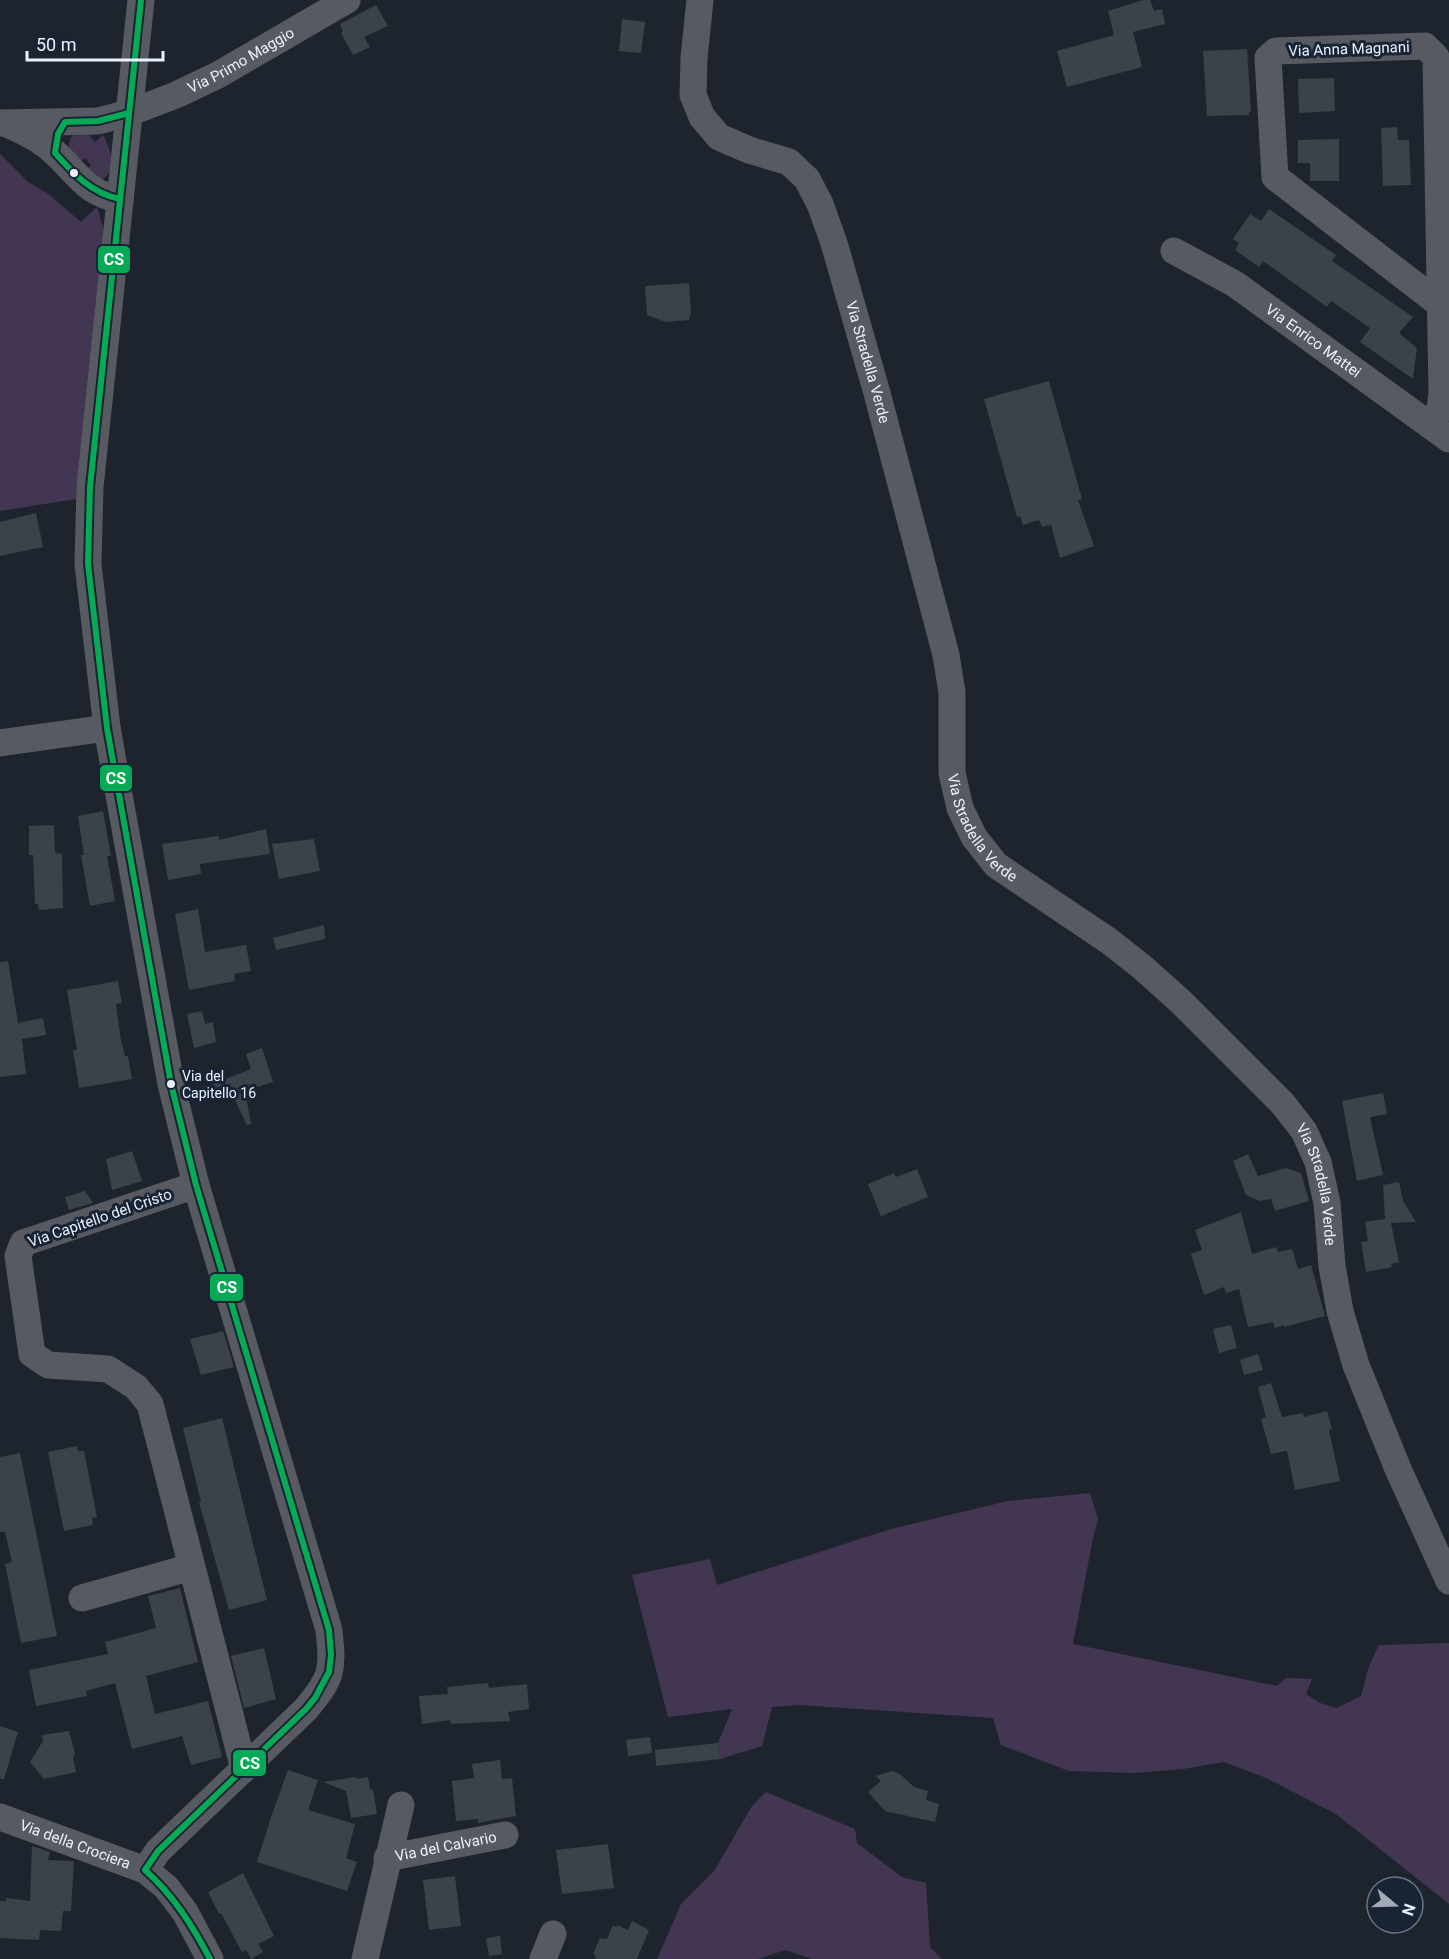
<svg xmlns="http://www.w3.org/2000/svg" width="1449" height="1959" font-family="Roboto,sans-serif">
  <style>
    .green { fill: #433652 }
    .building { fill: #3b4249 }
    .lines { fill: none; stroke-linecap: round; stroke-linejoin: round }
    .minor { stroke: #585a61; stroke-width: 27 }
    .bus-1-casing { stroke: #182334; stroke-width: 10 }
    .bus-1 { stroke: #06aa56; stroke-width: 6 }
    .bus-dot { fill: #eaf1fd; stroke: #182334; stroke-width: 2 }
    .labels { text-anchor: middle; stroke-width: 6; stroke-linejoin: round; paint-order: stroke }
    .bus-label { font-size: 14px; fill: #eaf1fd; stroke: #182334; text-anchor: start }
    .street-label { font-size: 15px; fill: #eaf1fd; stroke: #182334 }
    .line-badge { stroke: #182334; stroke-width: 2 }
    .badge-label { font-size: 16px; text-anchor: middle; font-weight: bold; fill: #fff }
  </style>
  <rect width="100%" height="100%" fill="#1e242e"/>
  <g class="green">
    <path d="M75 132 88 134 95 142 103 135C111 149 118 172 101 180L87 169 91 165 85 158 80 162 68 150 70 140Z"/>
    <polygon points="0,154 28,182 47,193 81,222 97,207 107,243 76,499 0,511"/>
    <polygon points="1090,1493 1098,1519 1092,1543 1073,1644 1277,1686 1286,1678 1312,1679 1306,1694 1320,1703 1337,1708 1361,1696 1369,1666 1379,1645 1449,1643 1449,1904 1336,1814 1266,1778 1224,1762 1183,1769 1133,1773 1069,1771 1001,1745 993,1718 799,1705 772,1707 762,1746 720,1759 718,1743 732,1709 668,1717 632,1575 710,1559 717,1585 891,1529 1008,1501"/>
    <polygon points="766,1792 855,1829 857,1843 902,1877 926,1883 930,1947 942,1959 812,1959 785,1950 758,1959 657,1959 681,1904 714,1871 752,1806"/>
  </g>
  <g class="building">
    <polygon points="1143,0 1150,0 1154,11 1162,9 1165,24 1133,32 1142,67 1067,87 1057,51 1114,35 1108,11"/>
    <polygon points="376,5 388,26 364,37 370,47 353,55 341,33 343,31 340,24"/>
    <polygon points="622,19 645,22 641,53 619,51"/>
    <polygon points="1247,49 1251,112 1249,112 1249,115 1207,116 1203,51"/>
    <polygon points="1334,78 1335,111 1299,113 1298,79"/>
    <polygon points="1397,127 1398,140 1409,140 1411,185 1383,186 1381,128"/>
    <polygon points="1339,139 1339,181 1310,181 1310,163 1298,163 1298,140"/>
    <polygon points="1269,209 1336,255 1332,261 1413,317 1399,333 1417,348 1413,379 1360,342 1370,328 1331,301 1327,307 1263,261 1259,267 1235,250 1239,243 1233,239 1250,214 1261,221"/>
    <polygon points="689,283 691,312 689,320 666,322 647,315 645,286"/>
    <polygon points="1049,381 1082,499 1078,500 1094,546 1060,558 1051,525 1042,527 1039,520 1023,525 1020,516 1017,517 984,399"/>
    <polygon points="36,513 43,547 0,556 0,522"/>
    <polygon points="103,811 111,856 107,856 115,901 90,906 81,855 84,855 78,816"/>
    <polygon points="54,825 55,853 62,854 63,908 39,910 38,904 35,904 33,855 29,855 29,826"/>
    <polygon points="266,829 270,854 200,864 201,874 168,880 162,844 219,836 219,840"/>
    <polygon points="314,839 320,871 279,879 272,844"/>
    <polygon points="198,909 205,952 246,945 251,971 234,974 235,981 189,990 175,914"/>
    <polygon points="324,925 325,939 276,950 273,938"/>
    <polygon points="8,961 18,1023 43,1018 46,1035 22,1039 26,1074 0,1077 0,962"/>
    <polygon points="118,981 122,1003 116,1004 121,1041 125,1056 128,1056 132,1079 79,1088 73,1050 77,1050 67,990"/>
    <polygon points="202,1011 205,1024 213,1022 216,1042 194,1048 187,1014"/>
    <polygon points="262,1048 273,1082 245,1091 251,1124 247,1125 232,1094 216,1099 213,1084 251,1069 246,1054"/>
    <polygon points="1383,1093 1387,1114 1370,1117 1383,1175 1357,1181 1342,1101"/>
    <polygon points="132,1151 142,1181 112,1190 106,1159"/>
    <polygon points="1248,1154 1258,1176 1286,1168 1301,1173 1309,1201 1275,1211 1271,1199 1260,1201 1246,1195 1233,1161"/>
    <polygon points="917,1169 928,1197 881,1216 868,1184 894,1173 896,1177"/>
    <polygon points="1399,1182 1403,1201 1416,1222 1391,1223 1399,1262 1391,1264 1392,1267 1366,1272 1361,1242 1368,1241 1365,1222 1385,1219 1383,1185"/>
    <polygon points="85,1191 93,1203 69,1210 65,1197"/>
    <polygon points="1241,1212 1252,1254 1276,1247 1278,1252 1292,1249 1298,1269 1311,1265 1325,1316 1284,1327 1284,1325 1275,1328 1273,1322 1248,1327 1239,1289 1226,1293 1224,1287 1204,1295 1191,1254 1202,1250 1195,1230"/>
    <polygon points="1231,1325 1237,1348 1219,1353 1213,1329"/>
    <polygon points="223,1331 234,1367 201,1375 190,1339"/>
    <polygon points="1258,1354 1263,1370 1244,1375 1240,1360"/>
    <polygon points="1271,1383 1282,1417 1303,1413 1304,1417 1327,1411 1332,1429 1329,1430 1340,1481 1295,1490 1287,1451 1271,1454 1261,1419 1266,1417 1258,1387"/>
    <polygon points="222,1418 267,1600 229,1610 199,1502 201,1502 183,1428"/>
    <polygon points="77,1446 78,1451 84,1451 97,1517 92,1518 93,1525 64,1531 48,1452"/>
    <polygon points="20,1453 57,1636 21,1643 5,1564 12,1562 5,1532 0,1532 0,1457"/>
    <polygon points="180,1588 198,1662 146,1676 155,1714 208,1701 222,1757 191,1765 182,1736 132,1749 115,1683 86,1691 87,1696 36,1706 29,1670 108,1654 105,1642 156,1628 148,1596"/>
    <polygon points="264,1648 276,1699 244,1708 231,1656"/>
    <polygon points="488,1683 489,1688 527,1684 529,1709 508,1712 510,1721 451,1724 450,1720 422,1724 419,1696 448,1694 447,1687"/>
    <polygon points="0,1726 18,1732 4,1779 0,1779"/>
    <polygon points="69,1731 75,1754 73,1757 76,1772 44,1779 30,1762 43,1741 42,1735"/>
    <polygon points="650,1737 652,1753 628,1756 626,1740"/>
    <polygon points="718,1743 720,1759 656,1766 655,1750"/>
    <polygon points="500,1760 502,1779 512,1778 516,1816 478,1823 478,1819 456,1821 452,1781 474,1778 472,1764"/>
    <polygon points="288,1770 318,1780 308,1810 355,1824 346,1858 357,1862 347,1891 257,1862 271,1817"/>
    <polygon points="892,1771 900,1774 914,1787 928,1791 926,1800 939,1804 935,1822 885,1811 868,1792 881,1781 876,1776"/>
    <polygon points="356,1777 357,1779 368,1777 370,1790 373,1789 377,1814 351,1818 346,1791 323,1782"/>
    <polygon points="608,1844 614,1888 562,1894 556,1850"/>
    <polygon points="32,1846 50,1852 48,1860 74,1861 71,1911 63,1911 61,1931 40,1930 39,1940 0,1938 0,1901 6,1901 6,1898 30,1901"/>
    <polygon points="243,1873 274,1936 258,1944 263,1952 251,1959 246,1950 242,1952 221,1913 219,1914 208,1892"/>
    <polygon points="455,1876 461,1926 429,1930 423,1880"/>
    <polygon points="632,1921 649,1930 637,1959 595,1959 596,1956 593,1954 600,1938 607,1939 613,1925 616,1927 617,1925 628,1930"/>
    <polygon points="500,1936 502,1954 489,1956 486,1938"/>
  </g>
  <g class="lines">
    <g class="minor">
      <path d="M141 0 90 487 88 564 107 728 171 1084 196 1185 329 1630C333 1670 333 1677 306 1709L158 1851 145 1870"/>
      <path id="s1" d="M700 0 694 58 693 95 702 117 719 137 749 150 789 162 807 179 820 204 834 243 877 393 946 655 952 692V773L960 808 974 837 996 865 1109 941 1142 967 1180 1001 1283 1104 1304 1131 1318 1162 1327 1203 1332 1266 1340 1311 1356 1365 1398 1469 1449 1581"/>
      <path id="s2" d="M0 123 98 121 129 113 176 95 218 75 347 0"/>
      <path d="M9 125C25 132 40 139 53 151 77 172 85 194 120 199"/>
      <path id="s3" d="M1174 251 1235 284 1449 439"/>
      <polyline points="1431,426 1440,409 1442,392 1436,57 1425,46 1276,51 1268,58 1275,177 1441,305"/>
      <polyline points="0,743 107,728"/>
      <polyline points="196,1185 23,1243 18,1256 32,1354 48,1365 108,1369 136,1387 150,1404 244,1769"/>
      <polyline points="82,1598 191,1567"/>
      <path id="s4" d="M0 1817 145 1870 166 1887 185 1912 210 1959"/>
      <path id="s5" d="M387 1858 505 1835"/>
      <polyline points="365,1959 401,1805"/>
      <polyline points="543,1959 553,1934"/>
    </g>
    <g class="bus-1-casing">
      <g id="bus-1">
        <path d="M141 0 90 487 88 564 107 728 171 1084 196 1185 329 1630 331 1655 329 1672 315 1698 306 1709 158 1851 145 1870C174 1896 192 1925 210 1959"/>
        <path d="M120 199C91 193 74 174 55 153L58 134 65 122 98 121 129 113"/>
      </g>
    </g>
    <use href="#bus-1" class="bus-1"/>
  </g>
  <g class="bus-dot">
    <circle cx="74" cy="173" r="5"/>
    <circle cx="171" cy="1084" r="5"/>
  </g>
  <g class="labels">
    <g class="bus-label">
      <text x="182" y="1081">Via del<tspan x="182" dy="17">Capitello 16</tspan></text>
    </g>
    <g class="street-label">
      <text transform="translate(1349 49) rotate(-2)" y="5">Via Anna Magnani</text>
      <text dy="5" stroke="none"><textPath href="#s2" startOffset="254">Via Primo Maggio</textPath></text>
      <text dy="5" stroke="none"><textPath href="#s3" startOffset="166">Via Enrico Mattei</textPath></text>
      <text dy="5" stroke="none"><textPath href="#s1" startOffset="438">Via Stradella Verde</textPath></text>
      <text dy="5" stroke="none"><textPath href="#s1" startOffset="924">Via Stradella Verde</textPath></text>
      <text dy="5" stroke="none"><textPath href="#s1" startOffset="1428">Via Stradella Verde</textPath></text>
      <text transform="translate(100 1218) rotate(-19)" y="5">Via Capitello del Cristo</text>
      <text dy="5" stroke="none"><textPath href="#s4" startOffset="80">Via della Crociera</textPath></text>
      <text dy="5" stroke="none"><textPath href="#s5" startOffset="60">Via del Calvario</textPath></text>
    </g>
  </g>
  <g class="line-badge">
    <rect x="97" y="245" width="34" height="29" rx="6" fill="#06aa56"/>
    <rect x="99" y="764" width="34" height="28" rx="6" fill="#06aa56"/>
    <rect x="209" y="1273" width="35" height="29" rx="6" fill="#06aa56"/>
    <rect x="232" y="1749" width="35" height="28" rx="6" fill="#06aa56"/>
  </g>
  <g class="badge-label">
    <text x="114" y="265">CS</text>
    <text x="116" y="784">CS</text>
    <text x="227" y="1293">CS</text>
    <text x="250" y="1769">CS</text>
  </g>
  <g transform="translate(1395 1905) rotate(109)"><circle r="28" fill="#182334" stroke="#6c7584" stroke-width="1.5"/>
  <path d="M0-4.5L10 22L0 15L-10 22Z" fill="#a3a9b5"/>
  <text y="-9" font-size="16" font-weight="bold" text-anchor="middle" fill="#eaf1fd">N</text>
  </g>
  <path d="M27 51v9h136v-9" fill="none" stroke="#eaf1fd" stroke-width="3"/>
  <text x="36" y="51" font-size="18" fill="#eaf1fd" stroke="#182334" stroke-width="4.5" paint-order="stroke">50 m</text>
</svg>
